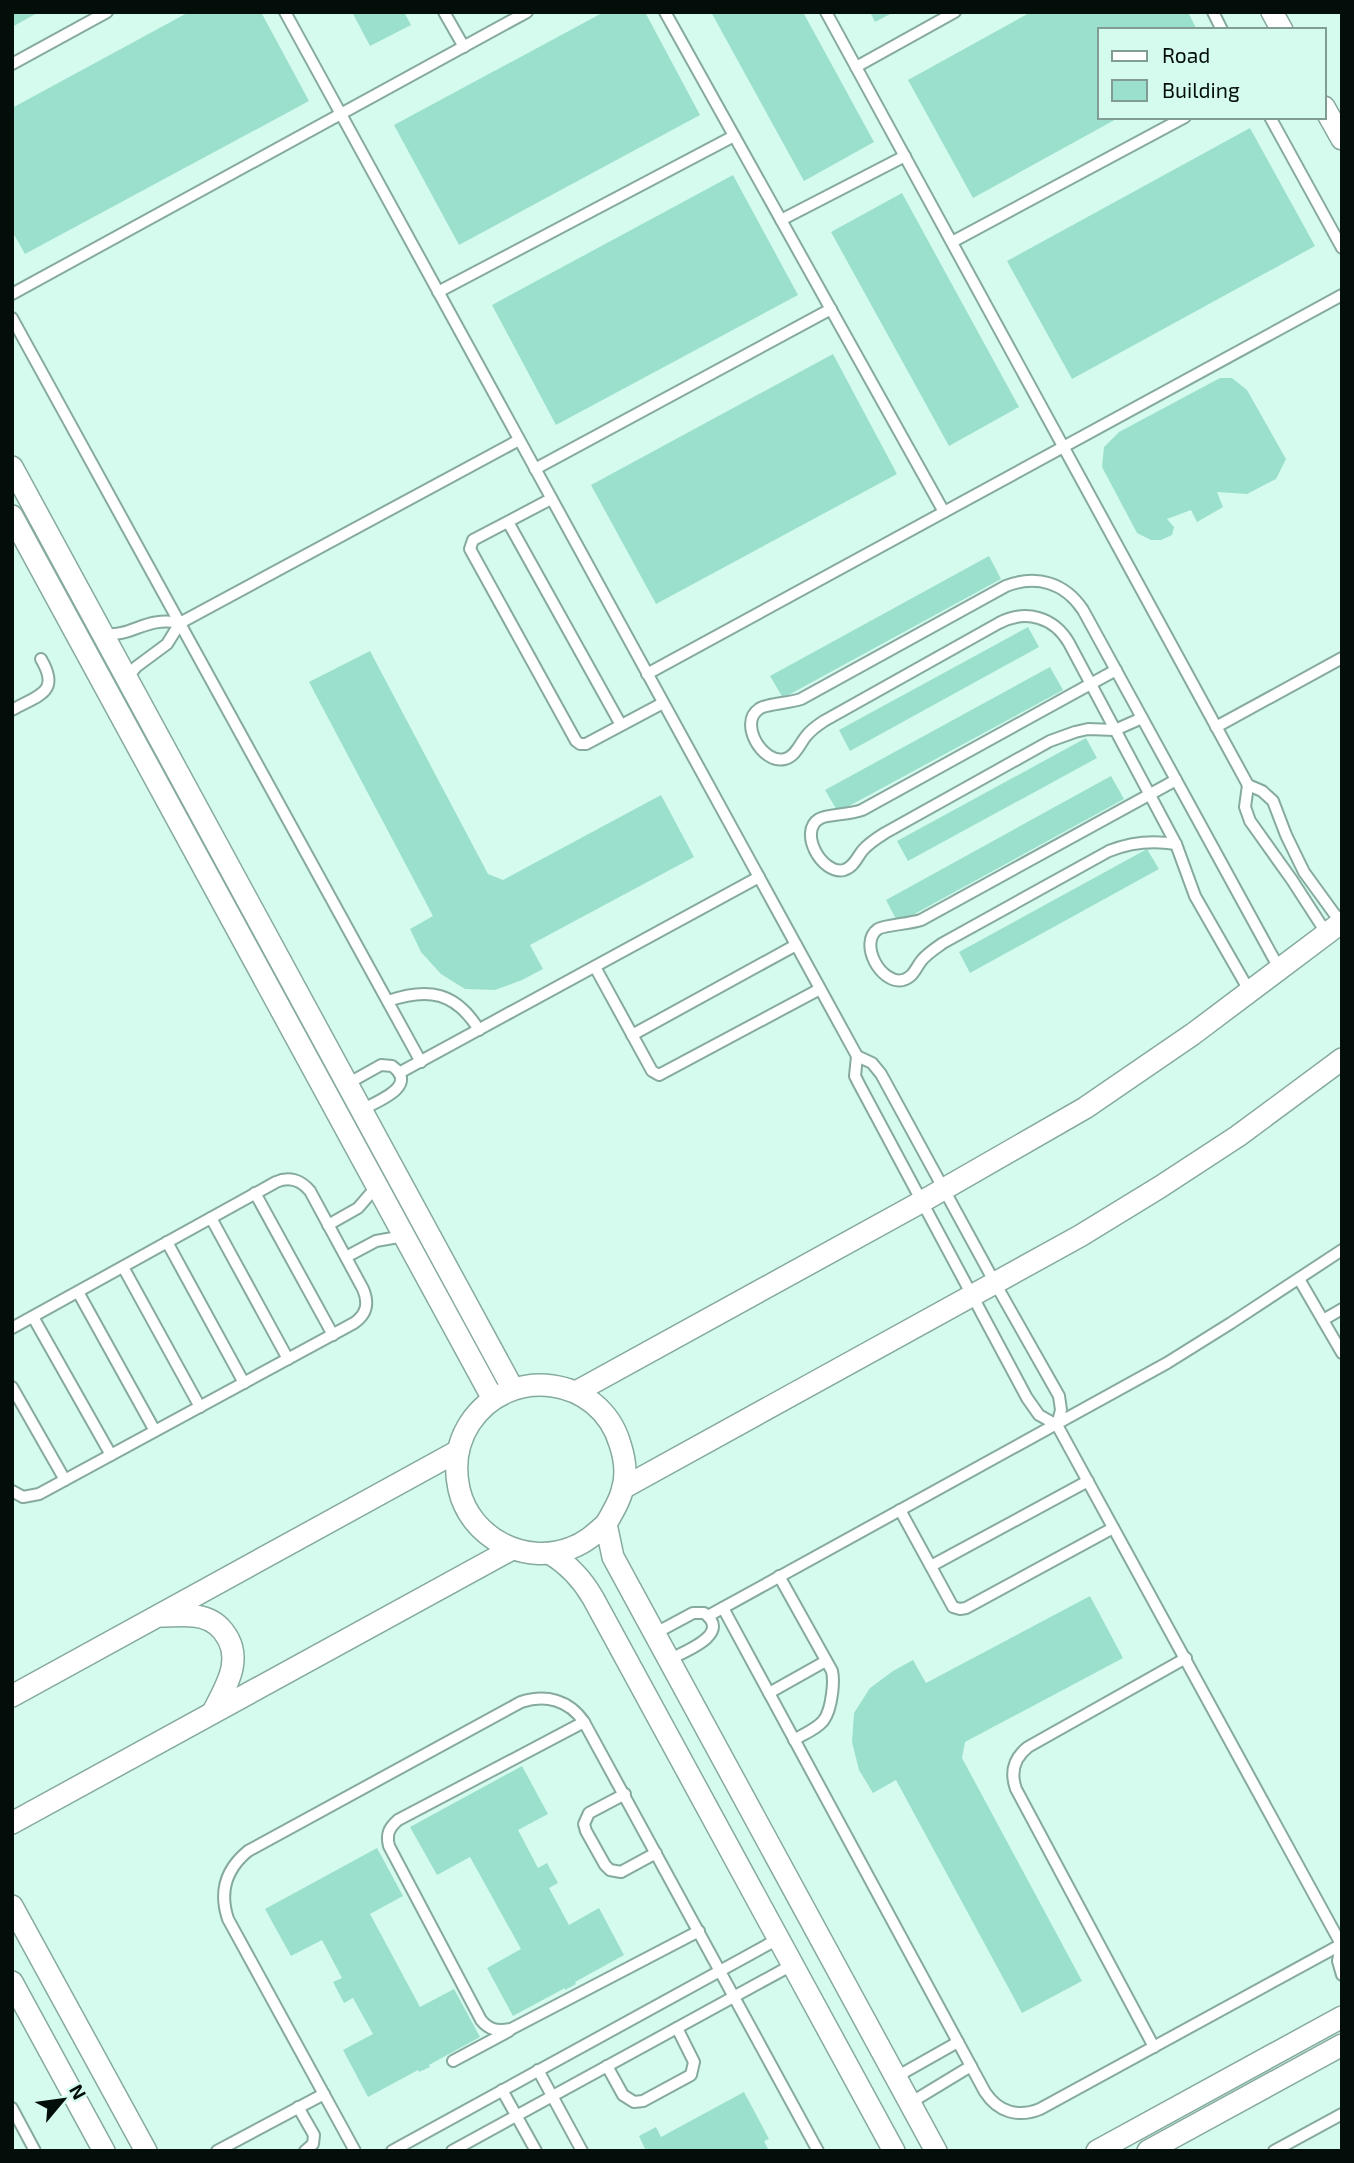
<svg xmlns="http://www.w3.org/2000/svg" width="1354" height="2163" font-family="'Exo 2',sans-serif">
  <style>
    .building { fill: #9be0cc }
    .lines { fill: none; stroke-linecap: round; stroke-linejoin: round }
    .service-casing { stroke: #86aa9f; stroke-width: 14 }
    .minor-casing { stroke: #86aa9f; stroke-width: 24 }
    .service { stroke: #fff; stroke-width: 10 }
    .minor { stroke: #fff; stroke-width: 21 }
  </style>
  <rect width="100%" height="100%" fill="#d5fbef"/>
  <g class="building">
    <polygon points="12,12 39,12 12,27"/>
    <polygon points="189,12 261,12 309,101 25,254 12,231 12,108"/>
    <polygon points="352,12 404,12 411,25 370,46"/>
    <polygon points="604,12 645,12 700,115 459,245 394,125"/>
    <polygon points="711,12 803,12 874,142 804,181"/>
    <polygon points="870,12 894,12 875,22"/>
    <polygon points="1031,12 1188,12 1197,30 1100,30 1100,117 1120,117 973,198 908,80"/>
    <polygon points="1250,128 1315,246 1072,379 1007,261"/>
    <polygon points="733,175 798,295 556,425 492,305"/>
    <polygon points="902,193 1019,407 949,446 831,232"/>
    <polygon points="833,354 897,474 656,604 591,485"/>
    <polygon points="1220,378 1232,378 1247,390 1286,459 1276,479 1247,494 1217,492 1223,507 1197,522 1191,510 1167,519 1174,527 1172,535 1161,540 1151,540 1137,533 1102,467 1104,447 1119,432"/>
    <polygon points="989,556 1001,579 783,698 770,676"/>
    <polygon points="1028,627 1039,647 850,751 839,730"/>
    <polygon points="370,651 488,874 503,880 661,795 694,857 530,945 543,969 522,980 495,990 465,989 441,974 421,952 410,929 433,916 309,682"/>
    <polygon points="1050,667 1063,690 838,812 825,790"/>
    <polygon points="1086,738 1097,758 908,861 897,841"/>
    <polygon points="1111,776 1124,799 898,923 886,900"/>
    <polygon points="1147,849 1159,869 970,973 959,952"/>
    <polygon points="1090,1596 1123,1658 965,1742 962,1758 1082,1981 1022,2013 896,1780 873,1793 859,1770 852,1742 854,1713 870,1688 893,1671 913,1660 926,1683"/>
    <polygon points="522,1766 548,1814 518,1830 538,1868 547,1863 558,1883 549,1888 569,1925 599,1908 624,1955 575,1982 576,1984 565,1990 565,1988 513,2016 487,1968 521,1949 470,1857 437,1875 410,1827"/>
    <polygon points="377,1848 403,1896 370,1914 420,2007 454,1989 480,2037 429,2065 430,2067 419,2072 418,2070 368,2097 343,2050 373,2034 353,1998 344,2003 333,1982 342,1978 322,1940 291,1956 265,1909"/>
    <polygon points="744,2092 769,2139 764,2141 769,2151 646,2151 639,2136 656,2127 661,2137"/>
  </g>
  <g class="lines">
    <g class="service-casing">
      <g id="service">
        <polyline points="285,12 857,1056 855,1076 859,1084 1027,1398 1039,1415 1057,1425 1341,1944 1338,1961 1342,1975"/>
        <polyline points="444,12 464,47"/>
        <polyline points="665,12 944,512"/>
        <polyline points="826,12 1248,785 1262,791 1273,801 1286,835 1304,872 1341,923"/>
        <polyline points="1213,12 1222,30"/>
        <polyline points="12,64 107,12"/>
        <polyline points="856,67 955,12"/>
        <polyline points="1270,117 1342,248"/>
        <polyline points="781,220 905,156"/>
        <polyline points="952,242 1185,117"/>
        <polyline points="438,292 734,136"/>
        <polyline points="12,294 527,12"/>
        <polyline points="12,318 421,1062"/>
        <polyline points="535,469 831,309"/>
        <polyline points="551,499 473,540 470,549 576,741 580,744 586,744 663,703"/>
        <polyline points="508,522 621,725"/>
        <path d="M104 634C133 637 145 616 180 623"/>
        <path d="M1116 670 862 810C850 815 826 814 819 819 798 832 822 875 844 870 854 867 857 857 863 850 869 843 877 838 885 833L1050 741 1075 732 1088 729 1115 730 1142 718"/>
        <polyline points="647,674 1342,295"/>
        <polyline points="127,678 136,667 167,644 180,623 519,440"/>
        <path d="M12 710C38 695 61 693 41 659"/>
        <polyline points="1216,727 1342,658"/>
        <polyline points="1248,785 1245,807 1250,821 1292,880 1327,934"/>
        <path d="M1176 844C1152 840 1131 842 1109 851L943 943C936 948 928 953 922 960 916 967 914 977 903 980 881 985 858 943 878 929 884 925 909 924 921 920L1176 780"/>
        <polyline points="595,967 652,1071 659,1075 820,989"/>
        <path d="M1250 992 1195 896 1176 844 1069 643C1054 617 1026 609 999 623L824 721C818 725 812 729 807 735 800 743 796 756 785 759 763 765 738 723 759 709 765 704 790 703 801 699L1006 586C1037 574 1065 583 1083 610L1280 970"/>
        <path d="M388 1001C428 987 456 992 479 1030"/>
        <polyline points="632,1035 796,945"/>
        <polyline points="857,1056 872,1063 881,1074 995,1283 1059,1396 1061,1410 1057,1425"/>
        <polyline points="399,1073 759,877"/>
        <path d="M347 1084 381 1065 392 1066C420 1086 376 1102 361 1110"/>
        <polyline points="255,1193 333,1335"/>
        <polyline points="211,1218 288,1359"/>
        <polyline points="328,1225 358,1208 377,1186"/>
        <polyline points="167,1242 244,1383"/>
        <polyline points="346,1257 376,1241 404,1236"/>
        <polyline points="123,1267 200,1407"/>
        <polyline points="1299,1279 1342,1353"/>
        <polyline points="78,1292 155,1431"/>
        <polyline points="33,1317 111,1455"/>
        <polyline points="1323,1320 1342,1309"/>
        <path d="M12 1328 276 1182C289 1176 301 1180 310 1191L363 1289C369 1303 367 1314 354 1323L39 1494 23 1497 12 1491"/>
        <polyline points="12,1387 65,1480"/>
        <polyline points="900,1510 953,1607 960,1609 966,1608 1113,1528"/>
        <polyline points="931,1566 1088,1481"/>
        <path d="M779 1576 832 1671C834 1680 833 1686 832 1694 828 1725 820 1725 794 1740"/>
        <path d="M723 1608 985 2092C998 2112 1018 2118 1040 2109L1342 1944"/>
        <polyline points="708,1616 1167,1363 1231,1323 1342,1250"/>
        <path d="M654 1634 693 1613H704C733 1634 684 1652 668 1660"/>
        <polyline points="769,1693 826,1661"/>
        <path d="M584 1722 398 1820C389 1828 386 1834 389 1846L481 2020C490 2031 498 2031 511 2029L699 1931"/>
        <polyline points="625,1794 589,1813 584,1824 586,1831 605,1865 610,1870 621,1872 656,1853"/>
        <path d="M1154 2047 1016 1789C1010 1772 1014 1758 1028 1747L1186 1658"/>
        <polyline points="453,2061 509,2031"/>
        <polyline points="607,2066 623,2095 634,2102 643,2101 691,2075 694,2062 677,2028"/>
        <polyline points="538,2070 582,2151"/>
        <polyline points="896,2077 958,2042"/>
        <polyline points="502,2090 536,2151"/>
        <polyline points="910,2103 971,2066"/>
        <polyline points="298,2107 314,2135 313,2144 305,2151"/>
        <polyline points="12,2108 35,2151"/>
        <polyline points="217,2151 324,2094"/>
        <path d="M355 2151 228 1919C219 1892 226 1869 248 1851L521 1702C546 1694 569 1700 584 1722L818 2151"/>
        <polyline points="392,2151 778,1939"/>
        <polyline points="452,2151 792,1965"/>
        <polyline points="1274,2151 1342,2114"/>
      </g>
    </g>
    <g class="minor-casing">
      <g id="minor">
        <polyline points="1272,12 1282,30"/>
        <polyline points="1324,107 1342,139"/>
        <polyline points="12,467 513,1389"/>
        <polyline points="12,516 493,1399"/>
        <polyline points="576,1392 923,1201 1085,1108 1193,1034 1342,922"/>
        <polyline points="623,1488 1080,1236 1160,1187 1238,1136 1342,1059"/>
        <path d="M606 1524C595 1534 585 1543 571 1548 525 1566 470 1538 459 1489 454 1466 457 1443 470 1423 509 1364 600 1376 620 1444 625 1459 627 1476 622 1491 619 1503 612 1513 606 1524L613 1557 936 2151"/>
        <path d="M551 1554C569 1565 582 1579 593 1598L894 2151"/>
        <path d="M161 1616C172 1616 183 1615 194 1616 205 1617 216 1622 223 1631 245 1658 226 1686 213 1712"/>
        <polyline points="12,1696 458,1451"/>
        <polyline points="12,1823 512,1549"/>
        <polyline points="12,1906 146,2151"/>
        <polyline points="12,1982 104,2151"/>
        <polyline points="1097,2151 1342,2017"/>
        <polyline points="1148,2151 1342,2045"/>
      </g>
    </g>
    <use href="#service" class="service"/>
    <use href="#minor" class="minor"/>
  </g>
  <rect width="1354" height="2163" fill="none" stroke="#030e0b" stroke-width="28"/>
  <rect x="1098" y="28" width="228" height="91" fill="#d5fbef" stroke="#819c94" stroke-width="2"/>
  <rect x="1112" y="51" width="35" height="10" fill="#ffffff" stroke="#819c94" stroke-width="2"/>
  <text x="1162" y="63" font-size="21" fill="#030e0b">Road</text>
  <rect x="1112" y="80" width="35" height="21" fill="#9be0cc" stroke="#819c94" stroke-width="2"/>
  <text x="1162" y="98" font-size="21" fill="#030e0b">Building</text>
  <g transform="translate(63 2100) rotate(61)" stroke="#d5fbef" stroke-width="5" paint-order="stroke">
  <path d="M0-5L12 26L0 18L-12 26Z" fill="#030e0b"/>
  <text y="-10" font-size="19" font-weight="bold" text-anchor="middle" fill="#030e0b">N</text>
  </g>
</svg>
